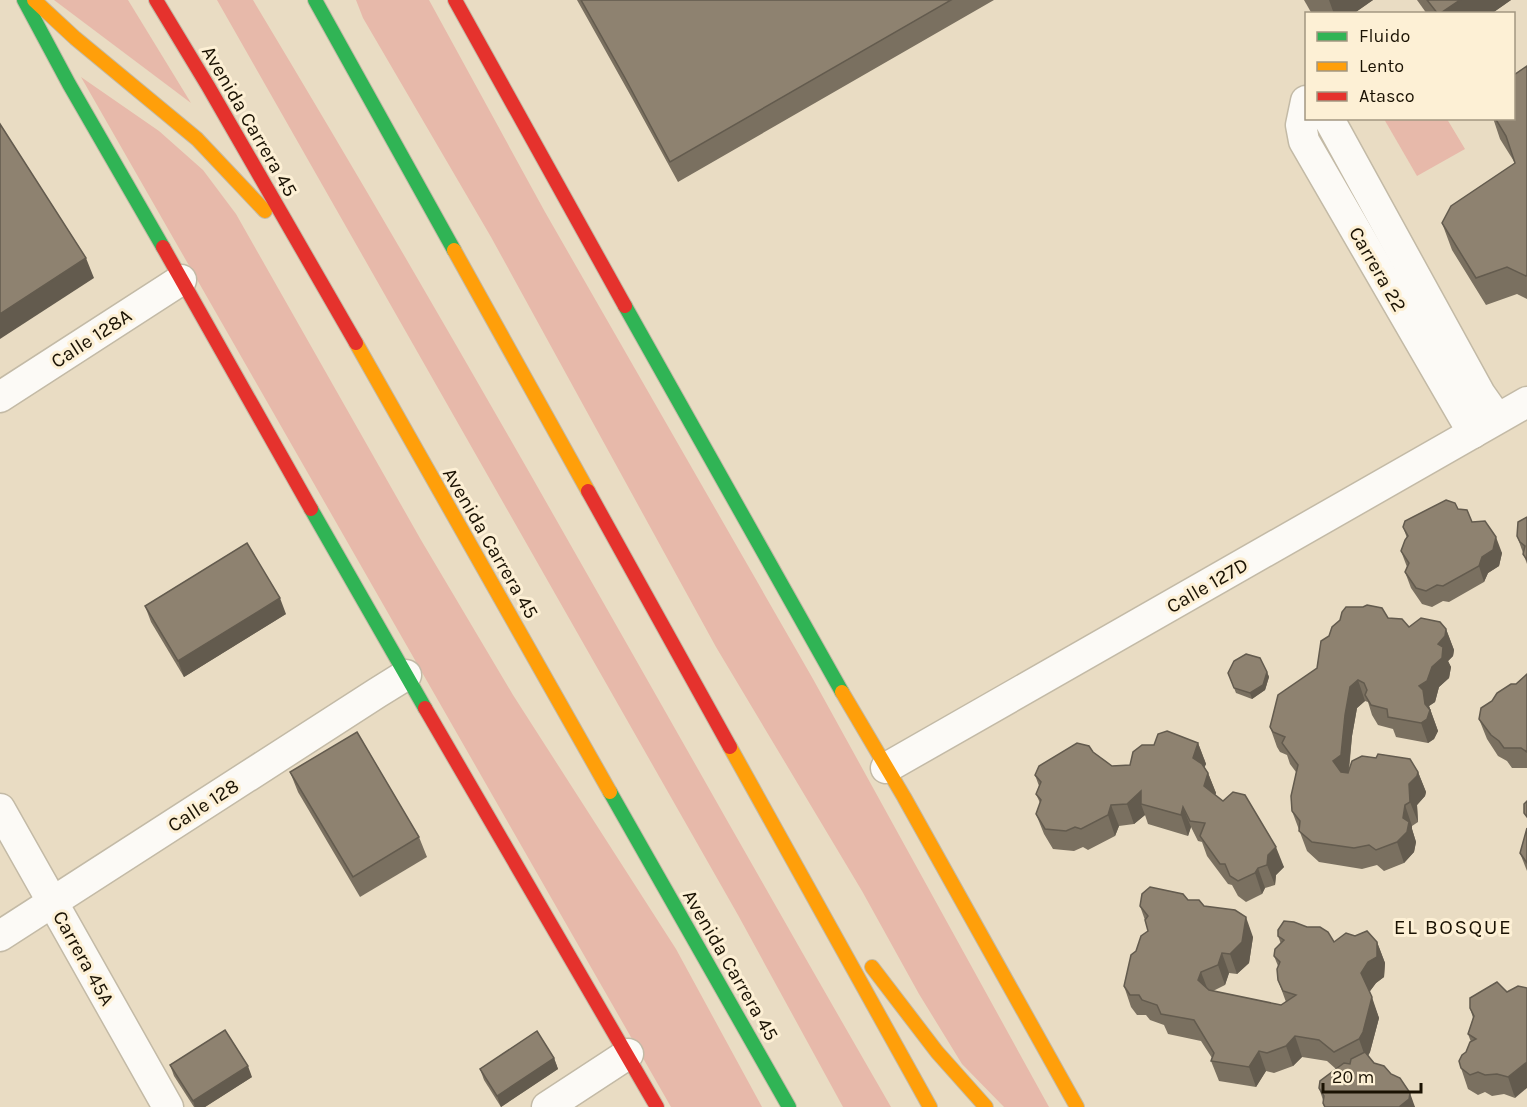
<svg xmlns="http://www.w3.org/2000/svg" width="1527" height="1107" font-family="Karla,sans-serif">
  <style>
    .green { fill: #e7b9aa }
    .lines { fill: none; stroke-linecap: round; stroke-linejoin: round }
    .street-casing { stroke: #c3baa6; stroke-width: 33 }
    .fast-casing { stroke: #c3baa6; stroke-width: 16 }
    .slow-casing { stroke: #c3baa6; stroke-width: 16 }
    .jam-casing { stroke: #c3baa6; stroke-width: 16 }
    .street { stroke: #fcfaf6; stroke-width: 30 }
    .fast { stroke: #30b455; stroke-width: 14 }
    .slow { stroke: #ff9f0a; stroke-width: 14 }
    .jam { stroke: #e5322d; stroke-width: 14 }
    .wall { fill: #7a7060 }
    .shaded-wall { fill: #635b4e }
    .building { fill: #8e8270; stroke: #635b4e; stroke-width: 1.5 }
    .labels { text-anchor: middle; stroke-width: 6; stroke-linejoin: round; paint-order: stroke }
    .street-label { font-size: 20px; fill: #1a1203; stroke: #fdf0d5 }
    .neighbourhood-label { font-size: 21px; letter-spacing: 1.5px; fill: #1a1203; stroke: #fdf0d5 }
  </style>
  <rect width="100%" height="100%" fill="#e9dcc3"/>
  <g class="green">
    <polygon points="54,0 128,0 191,103"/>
    <path d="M217 0H253C473 365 678 738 891 1107H843L738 915Z"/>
    <polygon points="356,0 429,0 545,212 813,679 1049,1107 1004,1107 962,1064 919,994 862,891 716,647 491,237 363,18"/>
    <polygon points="81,77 159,131 203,170 236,214 421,540 513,695 676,949 762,1107 671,1107"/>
    <polygon points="1384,119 1447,119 1465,149 1417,176"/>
  </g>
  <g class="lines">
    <g class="street-casing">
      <g id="street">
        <polyline points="1306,101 1301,125 1304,141 1473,433"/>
        <polyline points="1327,118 1330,121 1480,394 1497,418"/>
        <polyline points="0,397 181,280"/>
        <polyline points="886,768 1527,402"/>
        <polyline points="0,809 168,1107"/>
        <polyline points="0,936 377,693 406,675"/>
        <polyline points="547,1107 628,1054"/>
      </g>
    </g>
    <g class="fast-casing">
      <g id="fast">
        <polyline points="24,0 69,84 163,247"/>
        <polyline points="315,0 454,250"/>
        <polyline points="625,306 842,692"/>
        <polyline points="311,509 425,708"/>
        <polyline points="610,792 789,1107"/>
      </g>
    </g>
    <g class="slow-casing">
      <g id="slow">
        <polyline points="34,0 75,38 197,139 265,211"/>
        <polyline points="454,250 588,491"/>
        <polyline points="356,343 610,792"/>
        <polyline points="842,692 904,797 1077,1107"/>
        <polyline points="730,747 930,1107"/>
        <polyline points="872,967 937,1052 986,1107"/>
      </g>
    </g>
    <g class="jam-casing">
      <g id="jam">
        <polyline points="156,0 208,86 356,343"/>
        <polyline points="455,0 625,306"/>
        <polyline points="163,247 311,509"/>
        <polyline points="588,491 730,747"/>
        <polyline points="425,708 657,1107"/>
      </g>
    </g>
    <use href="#street" class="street"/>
    <use href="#fast" class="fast"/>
    <use href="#slow" class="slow"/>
    <use href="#jam" class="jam"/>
  </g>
  <g class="wall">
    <polygon points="577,0 994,0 678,182 632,98"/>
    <polygon points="1304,0 1373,0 1353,14 1312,14"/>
    <polygon points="1417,0 1511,0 1491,14 1427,14"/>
    <polygon points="1527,66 1527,299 1517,294 1486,305 1452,250 1442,223 1515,163 1500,139 1493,118 1514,118"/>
    <polygon points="1458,509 1472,522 1502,553 1499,566 1488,573 1484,582 1449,602 1443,601 1432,607 1422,604 1411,588 1405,572 1407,567 1401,551 1407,538 1403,527"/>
    <polygon points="1527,517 1527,564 1517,536"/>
    <polygon points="145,606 286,614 184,677 151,622"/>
    <polygon points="1388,618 1409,627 1446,629 1454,650 1453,656 1448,661 1451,667 1449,678 1439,687 1435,702 1429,706 1438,731 1434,739 1428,743 1396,737 1393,729 1378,725 1372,715 1368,702 1365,701 1357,708 1352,736 1349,772 1418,772 1426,792 1425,796 1417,805 1418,822 1412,826 1412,829 1416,842 1414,852 1404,863 1384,871 1377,865 1362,869 1319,862 1307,851 1292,811 1296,772 1290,764 1287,755 1280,752 1277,747 1270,727"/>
    <polygon points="1267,672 1269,677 1265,690 1252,699 1236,693 1228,673"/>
    <polygon points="1527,674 1527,768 1512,768 1507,761 1498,756 1487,739 1479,719 1516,684"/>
    <polygon points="1198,743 1206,764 1204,767 1208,773 1216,793 1215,795 1284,867 1276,875 1275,885 1265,888 1262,894 1246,902 1238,896 1232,885 1228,884 1207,856 1202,842 1198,841 1191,827 1188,836 1148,824 1145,815 1134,824 1119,826 1115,836 1088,850 1083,847 1074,851 1053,849 1044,834 1036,814 1040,803 1036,794 1039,786 1035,775 1093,752 1112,766 1130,765 1154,745"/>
    <polygon points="290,772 419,837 427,857 360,897 298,792"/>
    <polygon points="1527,828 1527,871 1520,853"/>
    <polygon points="1188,900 1204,906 1253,937 1249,963 1237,974 1229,973 1225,985 1213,991 1281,1005 1286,1002 1278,980 1278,966 1274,956 1281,944 1278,936 1334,942 1377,942 1385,963 1384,977 1376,983 1369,992 1379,1018 1370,1052 1368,1056 1415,1107 1324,1107 1323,1103 1323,1100 1319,1088 1336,1069 1327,1061 1302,1057 1293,1066 1274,1073 1266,1071 1256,1087 1219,1081 1211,1061 1212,1058 1201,1041 1168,1034 1164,1025 1150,1020 1146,1015 1137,1015 1131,1007 1124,986 1136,951 1148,931 1146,923 1140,906"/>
    <polygon points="1497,982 1515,1098 1504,1094 1492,1096 1485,1092 1478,1095 1468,1089 1461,1068 1466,1052 1471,1042 1468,1034 1473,1018 1470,1008"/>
    <polygon points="554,1058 558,1069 501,1107 484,1080 480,1069"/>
    <polygon points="170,1065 252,1077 205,1107 194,1107 174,1076"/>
  </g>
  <g class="shaded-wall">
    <polygon points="1329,0 1373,0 1353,14 1334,14"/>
    <polygon points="1460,0 1511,0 1491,14 1439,14"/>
    <polygon points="86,258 94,278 0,339 0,314"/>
    <polygon points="1496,537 1502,553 1499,566 1488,573 1484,582 1479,566 1482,557"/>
    <polygon points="280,598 286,614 184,677 178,661"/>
    <polygon points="1446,629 1454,650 1453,656 1448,661 1451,667 1449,678 1439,687 1435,702 1429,706 1438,731 1434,739 1428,743 1421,723 1419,686 1432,667 1438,644"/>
    <polygon points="1267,672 1269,677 1265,690 1252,699 1250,693"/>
    <polygon points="1358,680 1365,701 1357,708 1352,736 1348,775 1341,782 1333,761 1345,715 1350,687"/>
    <polygon points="1198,743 1206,764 1200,778 1193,758"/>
    <polygon points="1418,772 1426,792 1425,796 1417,805 1418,822 1410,802 1409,784"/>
    <polygon points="1208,773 1216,793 1212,806 1204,786"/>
    <polygon points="1141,791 1141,804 1145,815 1134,824 1127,804"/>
    <polygon points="1111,805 1119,826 1115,836 1108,815"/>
    <polygon points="1405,805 1412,826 1412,829 1416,842 1414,852 1404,863 1397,842 1403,818"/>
    <polygon points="1183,807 1191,827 1188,836 1181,815"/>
    <polygon points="1276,847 1284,867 1276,875 1275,885 1267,865 1268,855"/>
    <polygon points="1258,868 1265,888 1262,894 1255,873"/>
    <polygon points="1246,917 1253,937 1249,963 1237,974 1230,954"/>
    <polygon points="1377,942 1385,963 1384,977 1376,983 1368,994 1361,973"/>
    <polygon points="1222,953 1229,973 1225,985 1218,965"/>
    <polygon points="1201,972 1209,993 1198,980"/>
    <polygon points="1372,997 1379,1018 1370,1052 1366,1059 1359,1039"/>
    <polygon points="1295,1036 1302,1057 1293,1066 1286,1046"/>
    <polygon points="1259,1051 1266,1071 1256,1087 1249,1067"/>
    <polygon points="554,1058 558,1069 501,1107 497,1096"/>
    <polygon points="1527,1062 1527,1088 1515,1098 1508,1077"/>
    <polygon points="248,1066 252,1077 205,1107 195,1107 193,1101"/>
    <polygon points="1410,1093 1415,1107 1399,1107"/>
  </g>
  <g class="building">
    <polygon points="581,0 951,0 670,162 625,78"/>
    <polygon points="1427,0 1460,0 1439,14 1438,14"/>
    <polygon points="1527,66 1527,275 1526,276 1507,267 1476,278 1442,223 1451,206 1515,163 1506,136 1495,118 1514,118 1514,75"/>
    <polygon points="0,124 86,258 0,314"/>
    <polygon points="1446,500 1455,503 1458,509 1467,510 1472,522 1485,521 1496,537 1493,550 1482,557 1479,566 1443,586 1437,585 1426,591 1416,588 1405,572 1409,563 1401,551 1405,540 1408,536 1403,527 1405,521"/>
    <polygon points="1527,517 1527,560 1523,554 1525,546 1520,542 1517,536 1518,522"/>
    <polygon points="247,543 280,598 178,661 145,606"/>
    <polygon points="1367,605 1382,608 1388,618 1402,619 1409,627 1421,618 1440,622 1446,629 1445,636 1438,644 1443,647 1442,658 1432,667 1427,681 1419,686 1423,690 1425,704 1430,710 1427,719 1421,723 1388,717 1387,709 1371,705 1365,695 1367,690 1364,683 1358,680 1350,687 1345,715 1341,755 1333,761 1341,772 1348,773 1352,761 1362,756 1376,758 1378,754 1410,759 1418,772 1417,776 1409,784 1410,802 1405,805 1403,818 1409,822 1407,832 1397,842 1376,850 1369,845 1354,848 1312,842 1299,831 1300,821 1292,811 1291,796 1298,765 1282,743 1285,737 1273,732 1270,727 1278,695 1317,668 1321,641 1329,636 1332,627 1340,620 1342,612 1346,607 1363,607"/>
    <polygon points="1246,654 1260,658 1267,672 1263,685 1250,693 1234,688 1228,673 1234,661"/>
    <polygon points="1527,674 1527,752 1521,748 1504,748 1499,741 1491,735 1479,719 1481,708 1492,701 1497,693 1511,684 1516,684"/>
    <polygon points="1167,731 1198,743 1193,758 1202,764 1208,773 1204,786 1223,801 1233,792 1245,795 1276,847 1268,855 1267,865 1258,868 1255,873 1238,881 1230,876 1225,864 1220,864 1200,836 1205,823 1190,821 1183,807 1181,815 1141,804 1141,791 1127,804 1111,805 1108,815 1081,829 1075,827 1066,831 1045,829 1036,814 1041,800 1036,794 1041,782 1035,775 1039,766 1077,743 1089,746 1093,752 1112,766 1130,765 1133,752 1142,745 1154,745 1158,734"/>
    <polygon points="357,732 419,837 353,877 290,772"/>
    <polygon points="1527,801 1527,817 1524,813 1524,804"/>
    <polygon points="1527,828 1527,863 1520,853"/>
    <polygon points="1150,887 1183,894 1188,900 1199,900 1204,906 1235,910 1246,917 1242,942 1230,954 1222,953 1218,965 1201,972 1198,980 1209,990 1281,1005 1296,995 1283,991 1278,980 1277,969 1280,962 1274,956 1275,949 1284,940 1278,936 1278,930 1284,921 1294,922 1307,927 1320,927 1328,932 1334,942 1346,933 1355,936 1367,931 1377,942 1377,957 1368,962 1361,973 1372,997 1363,1032 1359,1039 1334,1052 1319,1040 1295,1036 1286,1046 1267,1053 1259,1051 1249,1067 1211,1061 1214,1053 1194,1020 1161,1014 1157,1005 1142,1000 1139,995 1130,995 1124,986 1131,955 1136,951 1141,936 1148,931 1145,920 1148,916 1140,906 1142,894"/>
    <polygon points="1497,982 1507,992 1518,986 1527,988 1527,1062 1508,1077 1497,1074 1485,1075 1478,1072 1470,1075 1461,1068 1459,1061 1462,1055 1466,1052 1470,1042 1476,1039 1468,1034 1474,1016 1470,1008 1470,998"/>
    <polygon points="225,1030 248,1066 193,1101 170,1065"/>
    <polygon points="537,1031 554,1058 497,1096 480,1069"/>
    <polygon points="1365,1052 1374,1063 1384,1066 1391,1074 1400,1078 1410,1093 1409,1099 1399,1107 1325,1107 1323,1103 1324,1096 1319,1088 1320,1081 1344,1063 1350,1064 1351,1059"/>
  </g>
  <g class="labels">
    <g class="street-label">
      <text transform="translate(250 121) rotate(60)" y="7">Avenida Carrera 45</text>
      <text transform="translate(1378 269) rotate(60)" y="7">Carrera 22</text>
      <text transform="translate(91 338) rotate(-33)" y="7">Calle 128A</text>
      <text transform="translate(491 543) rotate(60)" y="7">Avenida Carrera 45</text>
      <text transform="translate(1207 585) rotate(-30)" y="7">Calle 127D</text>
      <text transform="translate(203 805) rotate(-33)" y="7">Calle 128</text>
      <text transform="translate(84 958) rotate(61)" y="7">Carrera 45A</text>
      <text transform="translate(731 965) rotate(60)" y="7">Avenida Carrera 45</text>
    </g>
    <g class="neighbourhood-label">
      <text x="1453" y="934">EL BOSQUE</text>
    </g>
  </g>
  <rect x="1305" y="12" width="210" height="108" fill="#fdf0d5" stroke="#a29781" stroke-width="1.5"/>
  <rect x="1317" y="32" width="30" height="9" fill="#30b455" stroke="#a29781" stroke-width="1.5"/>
  <text x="1359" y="42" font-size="18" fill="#1a1203">Fluido</text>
  <rect x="1317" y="62" width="30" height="9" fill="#ff9f0a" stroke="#a29781" stroke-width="1.5"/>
  <text x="1359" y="72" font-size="18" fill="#1a1203">Lento</text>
  <rect x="1317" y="92" width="30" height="9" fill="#e5322d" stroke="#a29781" stroke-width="1.5"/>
  <text x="1359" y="102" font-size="18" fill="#1a1203">Atasco</text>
  <path d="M1323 1083v9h98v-9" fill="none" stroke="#1a1203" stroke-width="3"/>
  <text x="1332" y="1083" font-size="18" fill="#1a1203" stroke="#fdf0d5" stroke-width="4.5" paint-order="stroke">20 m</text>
</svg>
